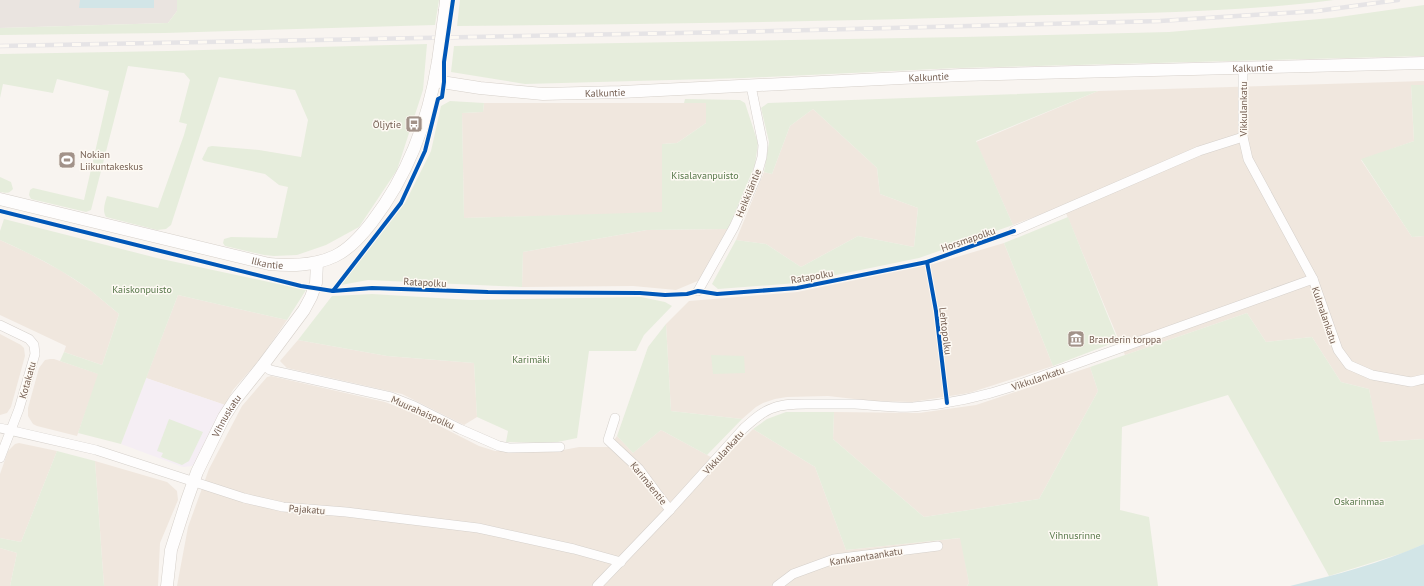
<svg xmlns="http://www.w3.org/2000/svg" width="1424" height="586" font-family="'PT Sans',sans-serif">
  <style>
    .residential { fill: #f0e7de }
    .industrial { fill: #eae4e0 }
    .education { fill: #f5eef4 }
    .green { fill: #e6eddc }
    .water { fill: #d2e5e7 }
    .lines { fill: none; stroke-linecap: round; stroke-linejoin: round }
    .street-casing { stroke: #d5d0cb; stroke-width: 10 }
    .secondary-casing { stroke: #d6d0ca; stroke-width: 13 }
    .street { stroke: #fefdfd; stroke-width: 9 }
    .secondary { stroke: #fefdfd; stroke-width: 12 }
    .rail-casing { stroke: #e6e4e6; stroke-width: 4.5 }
    .rail { stroke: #fdf9f3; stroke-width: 3; stroke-dasharray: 9; stroke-linecap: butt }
    .secondary-bridge-casing { stroke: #d6d0ca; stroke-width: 13; stroke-linecap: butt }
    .secondary-bridge { stroke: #fefdfd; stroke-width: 12 }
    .cycleway-casing { stroke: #fdf9f3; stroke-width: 6 }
    .cycleway { stroke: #0057b8; stroke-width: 4 }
    .labels { text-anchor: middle; stroke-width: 3; stroke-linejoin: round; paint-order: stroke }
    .street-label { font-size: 10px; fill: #745e51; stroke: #fdf9f3 }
    .poi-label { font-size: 10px; fill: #745e51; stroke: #fdf9f3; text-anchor: start }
    .park-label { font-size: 10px; fill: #57784a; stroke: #fdf9f3 }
  </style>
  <rect width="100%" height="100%" fill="#f8f4f0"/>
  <g class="residential">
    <polygon points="1424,81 1424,85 1411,85 1414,141 1361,160 1412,237 1424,236 1424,439 1379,442 1369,389 1341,382 1312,337 1266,342 1247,313 1125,355 1063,206 1013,225 976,142 1098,91"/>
    <polygon points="484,103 706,103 706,123 677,143 662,144 662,213 464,218 462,113 483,112"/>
    <polygon points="813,109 877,168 880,194 918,208 914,247 858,236 801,267 766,244 736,240 764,172 772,174 790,126"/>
    <polygon points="728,229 700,280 676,290 633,286 522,287 523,252 647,230"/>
    <polygon points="0,240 28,253 60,270 89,289 119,314 102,365 64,352 66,346 0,315"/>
    <polygon points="1004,243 1053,366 969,393 912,402 872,401 828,396 787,397 775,399 763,403 756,407 742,419 671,411 666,324 689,301 797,292 933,264"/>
    <polygon points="178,295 287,320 260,359 233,390 225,405 146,378"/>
    <polygon points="0,334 21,345 24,348 25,356 11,407 7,413 0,415"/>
    <polygon points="298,340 387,356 474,363 477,417 464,425 402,394 287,368 280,361"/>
    <polygon points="50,359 54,359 99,374 77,436 37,426 33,424 28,416 28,408 39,368 45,360"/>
    <polygon points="1090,367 1098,391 1039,499 924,517 833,439 834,412 919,413 976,405"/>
    <polygon points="271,376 385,402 416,414 479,446 495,451 558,451 579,447 609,447 617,436 633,453 661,430 720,462 753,429 815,467 846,550 961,538 969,583 967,586 177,586 188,527 209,469 242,406 267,377"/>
    <polygon points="19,443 57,451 21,542 0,538 0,474 8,451 15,444"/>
    <polygon points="95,461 167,482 177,491 178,500 160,543 158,586 104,586"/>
    <polygon points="0,548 17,553 10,586 0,586"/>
  </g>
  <polygon class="industrial" points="0,0 177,0 177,11 168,23 0,28"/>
  <polygon class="education" points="146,378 225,405 195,463 192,466 183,467 121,444"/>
  <g class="green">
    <polygon points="177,0 439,0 435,25 165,33 0,35 0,28 168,23 177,11"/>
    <path d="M460 0H1334C1226 14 1116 13 1008 16 824 22 640 24 457 26Z"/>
    <polygon points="1424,5 1424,56 957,68 744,78 525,84 451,72 454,46 962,37 1169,32 1332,18"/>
    <path d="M427 44 423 90 397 170 359 227 326 245 297 255 274 256 264 255 225 246 223 243 224 239 231 237 277 238 288 187 279 185 265 174 204 161 202 159 208 147 212 146 259 150 301 157 308 120 295 90 219 77 171 225 166 229 157 230 106 217C102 210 105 203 107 196L158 208 184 135 187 124 179 122 190 80 184 73 128 66 91 210 86 212 31 199 29 195 30 190 33 188 84 200 109 91 57 79 53 93 3 84 0 98V54L168 51Z"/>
    <polygon points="1411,85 1424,85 1424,236 1412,237 1361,159 1414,141"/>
    <polygon points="1098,91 976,141 1013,225 919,258 797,283 718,289 712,284 736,240 766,244 801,267 858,236 914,247 918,208 880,194 877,168 813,109 790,126 772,174 764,172 769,142 761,108 768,103"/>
    <polygon points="685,99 740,100 745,103 758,143 755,165 728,229 647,230 523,252 522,287 368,280 341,285 405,203 431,151 441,106 450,101 484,103 483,112 462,113 464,218 662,212 662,144 677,143 706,123 706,103 684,103"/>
    <path d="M0 177 11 182 13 189C9 194 6 193 0 192Z"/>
    <polygon points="1068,217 1118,341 1053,366 1004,243"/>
    <path d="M4 219 157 258 306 290 287 320 178 295 121 444 78 433 98 374 60 361 64 352 102 365 119 314C109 306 99 297 89 289 61 269 31 254 0 240V231Z"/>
    <polygon points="372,294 471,300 641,297 665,302 672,306 644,335 636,351 589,351 577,438 553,443 506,442 508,431 477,417 474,363 387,356 298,340 332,296"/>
    <polygon points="1247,313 1266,342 1312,337 1341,382 1369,389 1380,442 1424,439 1424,544 1406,552 1329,576 1228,395 1122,427 1120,510 1149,517 1158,586 967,586 969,583 960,538 846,550 815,467 753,429 767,419 786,412 834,412 833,439 924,517 1039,499 1098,391 1090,367"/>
    <polygon points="666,324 671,411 742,419 707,455 661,430 633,453 617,436 648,347"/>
    <polygon points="711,355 744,356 745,373 713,374"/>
    <polygon points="169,419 203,432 189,461 182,465 161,457 163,453 157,451"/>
    <polygon points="57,451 95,461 104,586 10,586 17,553 0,548 0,538 21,542"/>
  </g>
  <g class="water">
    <polygon points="80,0 154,0 154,8 79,8"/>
    <path d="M1424 544V586H1290C1335 575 1382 563 1424 544Z"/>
  </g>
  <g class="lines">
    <g class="street-casing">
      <g id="street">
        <polyline points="1243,69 1243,137 1248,159 1313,279 1338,350 1349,365 1372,375 1411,382 1424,379"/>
        <polyline points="1014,231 1199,151 1243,137"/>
        <polyline points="698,291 734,227 756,178 762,157 763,145 751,86"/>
        <polyline points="0,325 29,339 34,345 35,354 19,409 0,458"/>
        <polyline points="263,365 270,370 391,397 414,406 460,429 499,446 509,448 560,447"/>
        <polyline points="615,418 608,440 639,469 656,492 670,510"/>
        <polyline points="0,428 96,450 244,498 283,507 346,512 478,528 574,549 621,562"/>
        <path d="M597 586 668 512 743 429C752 421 761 412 773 408 786 403 801 404 815 404 829 404 842 404 855 404 874 405 894 408 913 407 950 404 985 396 1020 384L1313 279"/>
        <polyline points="777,586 793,574 834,559 938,546"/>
      </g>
    </g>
    <g class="secondary-casing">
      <g id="secondary">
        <polyline points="445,10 446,0"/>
        <path id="s1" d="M435 81 480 88 543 94 621 92 961 75 1424 63"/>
        <path id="s2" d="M0 199 269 264C291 266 314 266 335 256 350 249 362 235 372 222 408 175 429 118 438 61"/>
        <path id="s3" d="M167 586 171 550 187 500 197 472 224 417 235 400 263 365 304 310 311 297 316 283 317 263"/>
      </g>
    </g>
    <use href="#street" class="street"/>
    <use href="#secondary" class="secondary"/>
    <g class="rail-casing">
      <polyline id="rail" points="0,46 732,32 1160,21 1317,11 1398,0"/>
    </g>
    <use href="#rail" class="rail"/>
    <g class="secondary-bridge-casing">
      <polyline id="secondary-bridge" points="438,61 445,10"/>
    </g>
    <use href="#secondary-bridge" class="secondary-bridge"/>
    <g class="cycleway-casing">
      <g id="cycleway">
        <polyline points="0,211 301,286 333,291 401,203 425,151 438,99 442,97 444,82 444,62 453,0"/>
        <polyline points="927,262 936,311 947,403"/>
        <polyline points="333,291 372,288 488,292 640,293 665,295 687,294 698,291 717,294 797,288 927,262 1014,231"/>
      </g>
    </g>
    <use href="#cycleway" class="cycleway"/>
  </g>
  <defs>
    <g id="bus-square" transform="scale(0.9)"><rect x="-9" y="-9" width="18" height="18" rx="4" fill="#a29289" stroke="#fdf9f3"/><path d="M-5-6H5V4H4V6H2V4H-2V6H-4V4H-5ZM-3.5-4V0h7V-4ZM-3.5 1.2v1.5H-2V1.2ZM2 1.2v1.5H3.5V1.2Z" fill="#fff"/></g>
    <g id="stadium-square" transform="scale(0.9)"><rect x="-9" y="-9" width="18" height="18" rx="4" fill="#a29289" stroke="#fdf9f3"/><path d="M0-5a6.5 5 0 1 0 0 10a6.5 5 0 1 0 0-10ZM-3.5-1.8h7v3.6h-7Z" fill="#fff"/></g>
    <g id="museum-square" transform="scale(0.9)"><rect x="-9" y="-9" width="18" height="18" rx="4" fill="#a29289" stroke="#fdf9f3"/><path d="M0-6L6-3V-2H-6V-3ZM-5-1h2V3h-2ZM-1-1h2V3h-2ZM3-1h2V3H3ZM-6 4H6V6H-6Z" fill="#fff"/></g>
  </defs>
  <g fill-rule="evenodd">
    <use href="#bus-square" x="414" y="124"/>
    <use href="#stadium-square" x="67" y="160"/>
    <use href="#museum-square" x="1076" y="339"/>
  </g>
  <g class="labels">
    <g class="street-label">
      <text dy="4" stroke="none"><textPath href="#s1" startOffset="819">Kalkuntie</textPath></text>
      <text dy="4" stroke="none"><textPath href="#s1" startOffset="495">Kalkuntie</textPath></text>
      <text dy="4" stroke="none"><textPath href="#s1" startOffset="171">Kalkuntie</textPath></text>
      <text transform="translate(1243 109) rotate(-90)" y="4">Vikkulankatu</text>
      <text transform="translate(748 193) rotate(-68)" y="4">Heikkiläntie</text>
      <text transform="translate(968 239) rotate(-19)" y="4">Horsmapolku</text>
      <text dy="4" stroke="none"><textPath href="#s2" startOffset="275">Ilkantie</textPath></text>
      <text transform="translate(812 276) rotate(-10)" y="4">Ratapolku</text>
      <text transform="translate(425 282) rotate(3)" y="4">Ratapolku</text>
      <text transform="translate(1325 315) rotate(71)" y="4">Kulmalankatu</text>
      <text transform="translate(946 331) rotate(83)" y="4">Lehtopolku</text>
      <text transform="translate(1038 378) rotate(-19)" y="4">Vikkulankatu</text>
      <text transform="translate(27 380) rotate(-74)" y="4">Kotakatu</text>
      <text transform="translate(423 412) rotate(24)" y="4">Muurahaispolku</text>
      <text dy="4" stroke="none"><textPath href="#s3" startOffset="182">Vihnuskatu</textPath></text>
      <text transform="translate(723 452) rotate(-48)" y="4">Vikkulankatu</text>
      <text transform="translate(649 483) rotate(51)" y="4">Karimäentie</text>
      <text transform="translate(307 509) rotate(4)" y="4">Pajakatu</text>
      <text transform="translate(866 556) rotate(-9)" y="4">Kankaantaankatu</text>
    </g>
    <g class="poi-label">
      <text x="401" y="128" text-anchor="end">Öljytie</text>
      <text x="80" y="158">Nokian<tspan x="80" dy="12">Liikuntakeskus</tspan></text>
      <text x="1089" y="343">Branderin torppa</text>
    </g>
    <g class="park-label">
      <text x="705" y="179">Kisalavanpuisto</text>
      <text x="142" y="293">Kaiskonpuisto</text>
      <text x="531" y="363">Karimäki</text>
      <text x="1359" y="505">Oskarinmaa</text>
      <text x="1075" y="539">Vihnusrinne</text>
    </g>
  </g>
</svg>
